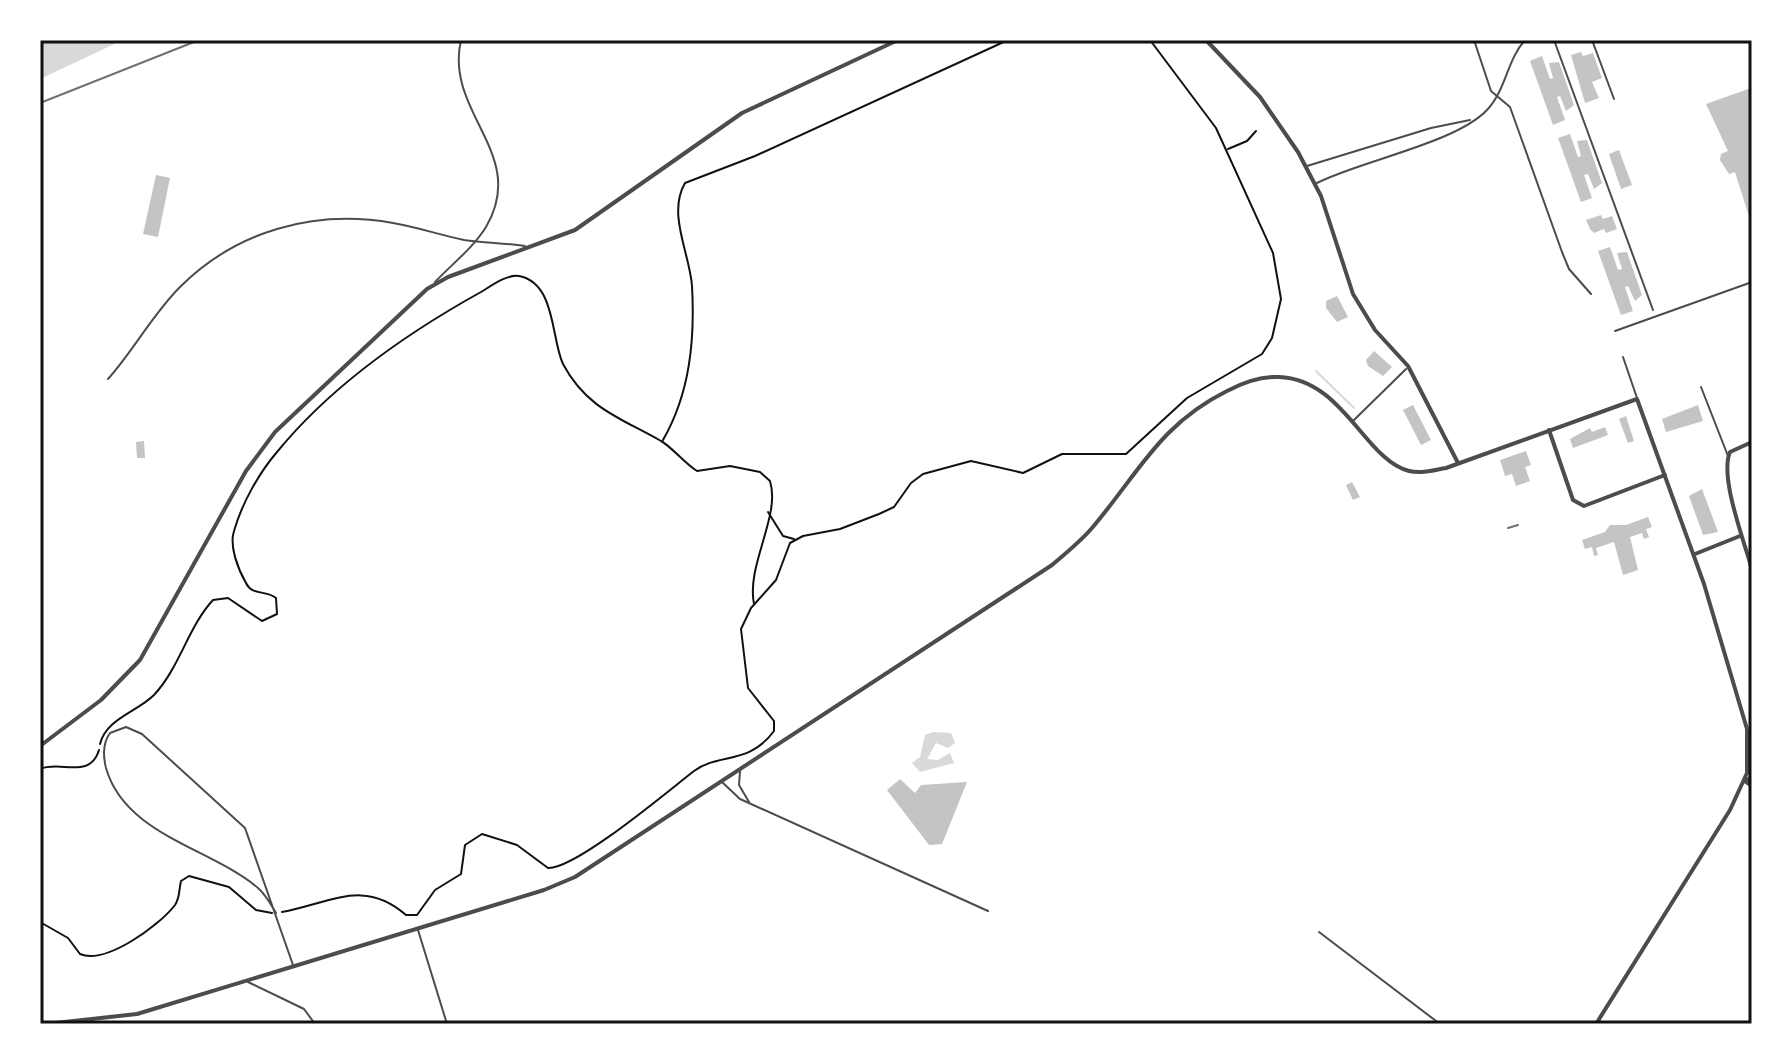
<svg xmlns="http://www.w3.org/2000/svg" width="1792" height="1064" font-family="Montserrat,sans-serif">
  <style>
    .water { fill: #d9d9d9 }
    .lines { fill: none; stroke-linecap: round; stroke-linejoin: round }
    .stream { stroke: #d9d9d9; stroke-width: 2 }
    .building { fill: #c4c4c4 }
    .path { stroke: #111; stroke-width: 2 }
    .service { stroke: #4c4c4c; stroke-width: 2 }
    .minor { stroke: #4c4c4c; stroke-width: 4 }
    .rail { stroke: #707070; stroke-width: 2 }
    .neatline { fill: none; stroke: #111; stroke-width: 3 }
  </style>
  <rect width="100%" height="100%" fill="#fff"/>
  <g class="water">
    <polygon points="40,40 123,40 40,79"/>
    <polygon points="933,732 951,733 955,743 948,748 936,743 927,759 938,760 950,753 954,763 920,772 912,763 920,757 925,735"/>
  </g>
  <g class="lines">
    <polyline class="stream" points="1316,371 1354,408"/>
  </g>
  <g class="building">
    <polygon points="1581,52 1583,56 1593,53 1602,78 1592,82 1599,98 1585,103 1571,55"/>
    <polygon points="1542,56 1550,79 1553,78 1549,63 1559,62 1574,105 1566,111 1560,96 1557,97 1565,120 1553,125 1530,61"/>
    <polygon points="1751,88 1752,90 1752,226 1735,172 1729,174 1720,160 1721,154 1728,151 1706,104"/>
    <polygon points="1570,134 1578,157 1581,156 1577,141 1587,140 1602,183 1594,189 1588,174 1584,175 1592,198 1581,202 1558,138"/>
    <polygon points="1619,150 1632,185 1621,189 1609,154"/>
    <polygon points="156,175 170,178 158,237 143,234"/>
    <polygon points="1601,215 1603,219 1612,216 1617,229 1606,233 1604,229 1594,233 1590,229 1586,220"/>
    <polygon points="1610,247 1618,270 1622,269 1617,253 1627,252 1642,295 1635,301 1628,286 1625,287 1633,311 1621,315 1598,251"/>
    <polygon points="1337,296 1348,317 1337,322 1326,308 1326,301"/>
    <polygon points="1374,351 1392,367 1383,376 1368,366 1366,360"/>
    <polygon points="1413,405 1431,440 1421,445 1403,410"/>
    <polygon points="1698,405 1703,421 1666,432 1662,419"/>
    <polygon points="1626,416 1634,441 1628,443 1619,419"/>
    <polygon points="1605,427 1608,435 1573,448 1570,439 1590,428 1592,432"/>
    <polygon points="144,441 145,458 137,458 136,442"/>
    <polygon points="1526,451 1531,465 1525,467 1530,481 1516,486 1512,474 1505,476 1500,460"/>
    <polygon points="1352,482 1360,497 1353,500 1346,485"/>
    <polygon points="1702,489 1718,532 1703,535 1689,496"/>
    <polygon points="1648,517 1652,527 1646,529 1649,537 1644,539 1642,533 1630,537 1638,570 1623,575 1614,542 1596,548 1598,555 1594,556 1592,547 1585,549 1582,540 1605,532 1610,525 1626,525"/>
    <polygon points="900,779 915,793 921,785 967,782 942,844 929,845 887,790"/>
  </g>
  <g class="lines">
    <g class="path">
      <polyline points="1228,149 1247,141 1256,131"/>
      <path d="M663 440C690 393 695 340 692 286 690 254 667 214 685 183L755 156 1008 40"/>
      <polyline points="768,512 783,536 794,539"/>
      <path d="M100 744C106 719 137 712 154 695 180 667 188 627 213 600L228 598 262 621 277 614 276 598C267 590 252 596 246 583 238 569 229 546 234 531 242 503 259 473 277 452 331 386 407 333 481 292 491 286 507 274 519 276 556 283 551 339 563 364 587 409 621 418 661 441 672 447 684 463 697 471L730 466 760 472 770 481C781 516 746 565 754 604"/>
      <path d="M40 769C60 760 90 780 99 750"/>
      <path d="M282 912C331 903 364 878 406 915H417L435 890 461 874 465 845 482 834 517 845 548 868C576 869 668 791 694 771 720 752 748 766 774 731V721L748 688 741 629 751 608 776 580 790 543 803 536 840 529 879 514 894 507 911 483 923 474 971 461 1023 473 1062 454H1126L1187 398 1262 354 1272 338 1281 299 1273 253 1216 128 1150 40"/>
      <path d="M40 922 68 938 80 954C105 965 159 926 175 905 180 898 179 889 181 881L189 876 229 887 256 910 272 913"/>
    </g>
    <g class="service">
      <polyline points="1474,40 1491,91 1510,107 1562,252 1569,269 1591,294"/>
      <polyline points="1554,40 1653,310"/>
      <polyline points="1592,40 1614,99"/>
      <polyline points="1307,166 1431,128 1470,120"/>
      <path d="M1317 183C1360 161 1456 143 1487 110 1506 90 1507 60 1525 40"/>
      <path d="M435 282C452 264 473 248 486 227 529 154 444 113 461 40"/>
      <polyline points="1615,331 1752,282"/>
      <polyline points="1623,357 1637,398"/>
      <path d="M108 379C134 350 152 315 180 287 236 231 314 209 393 223 417 227 440 235 464 240 484 243 505 243 525 246"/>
      <polyline points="1701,387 1728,456"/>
      <polyline points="1354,420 1406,369"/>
      <polyline points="740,771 739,785 749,802"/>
      <polyline points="722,782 740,799 988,911"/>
      <path d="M276 913C270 903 266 895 258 888 211 848 125 835 106 768 103 756 102 744 110 733L126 727 142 734 245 828 293 965"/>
      <polyline points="418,930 447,1024"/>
      <polyline points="1319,932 1440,1024"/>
      <polyline points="248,982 304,1009 315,1024"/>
    </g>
    <g class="minor">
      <polyline points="1206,40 1260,97 1298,152 1321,196 1353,294 1375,330 1408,366 1458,463"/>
      <polyline points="1549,430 1573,500 1584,506 1665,475"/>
      <path d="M1752 442 1730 452C1719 477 1745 543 1752 570"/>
      <polyline points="1695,554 1740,536"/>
      <polyline points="40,746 101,700 140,660 246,471 275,432 427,289 448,277 575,230 742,113 898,40"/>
      <polyline points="1752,777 1745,781 1752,786"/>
      <path d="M46 1024 137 1014 544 890 575 877 1052 565C1066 553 1080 542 1092 528 1138 474 1160 424 1227 391 1244 382 1260 376 1279 377 1343 379 1365 460 1409 471 1422 474 1434 470 1446 468L1637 399 1704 584 1747 729V773L1730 810 1596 1024"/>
    </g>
    <g class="rail">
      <polyline points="40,103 199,40"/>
      <polyline points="1508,528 1518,525"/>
    </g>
  </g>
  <rect width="1792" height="1064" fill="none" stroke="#ffffff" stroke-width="84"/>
  <rect x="42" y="42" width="1708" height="980" class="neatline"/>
</svg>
